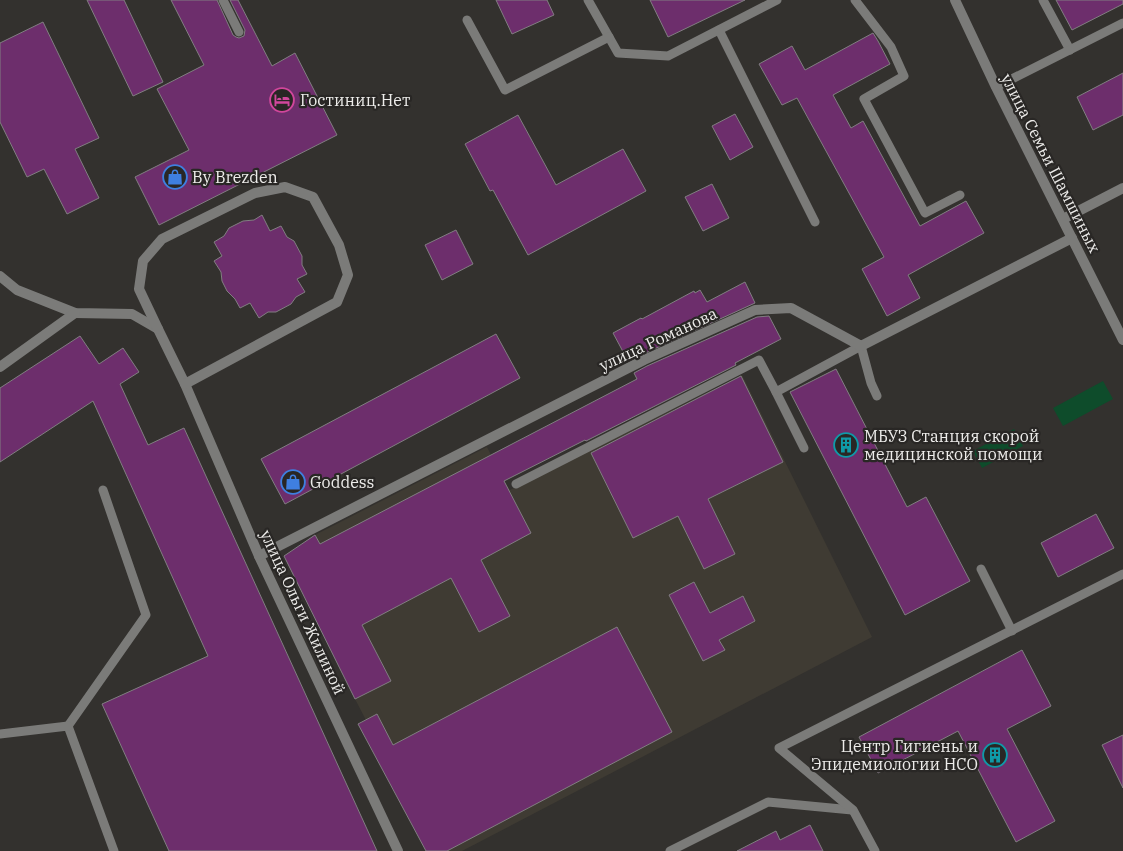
<svg xmlns="http://www.w3.org/2000/svg" width="1123" height="851" font-family="'IBM Plex Serif',serif">
  <style>
    .built { fill: #3f3b33 }
    .green { fill: #0e4c2b }
    .building { fill: #6d2e6c; stroke: #817e81 }
    .lines { fill: none; stroke-linecap: round; stroke-linejoin: round }
    .service { stroke: #7b7b79; stroke-width: 9 }
    .minor { stroke: #7b7b79; stroke-width: 10 }
    .tertiary { stroke: #7b7b79; stroke-width: 10 }
    .labels { text-anchor: middle; stroke-width: 4.5; stroke-linejoin: round; paint-order: stroke }
    .poi-label { font-size: 16px; fill: #edecea; stroke: #292725; text-anchor: start }
    .street-label { font-size: 16px; fill: #edecea; stroke: #292725 }
  </style>
  <rect width="100%" height="100%" fill="#33312e"/>
  <polygon class="built" points="742,375 872,637 462,851 434,851 355,699 391,681 315,535 487,447 504,481 510,490"/>
  <g class="green">
    <polygon points="1103,381 1113,399 1063,426 1053,408"/>
    <polygon points="1014,429 1023,446 982,468 973,451"/>
  </g>
  <g class="building">
    <polygon points="87,0 124,0 163,82 133,96"/>
    <polygon points="171,0 217,0 233,35 236,37 239,38 244,36 245,30 230,0 238,0 272,66 295,53 337,135 159,225 135,177 189,150 157,89 204,65"/>
    <polygon points="496,0 547,0 554,15 512,34"/>
    <polygon points="650,0 745,0 668,37"/>
    <polygon points="1056,0 1123,0 1123,4 1072,30"/>
    <polygon points="43,22 99,138 75,149 99,198 67,214 44,169 27,177 0,122 0,43"/>
    <polygon points="873,33 878,41 890,64 833,95 851,128 863,121 920,226 966,201 984,233 908,275 920,298 887,316 862,269 884,257 797,98 782,105 759,64 792,46 805,70"/>
    <polygon points="1123,73 1123,115 1093,130 1077,97"/>
    <polygon points="735,114 753,147 730,160 712,126"/>
    <polygon points="518,115 556,185 623,149 646,191 528,255 493,190 490,191 465,144"/>
    <polygon points="712,184 729,218 703,231 685,197"/>
    <polygon points="262,215 270,231 281,226 287,237 294,241 302,256 302,265 307,274 297,279 305,292 296,297 291,304 276,312 268,312 259,318 250,303 240,308 235,299 227,291 222,281 221,272 214,261 222,256 214,242 224,236 229,228 243,221 254,220"/>
    <polygon points="456,230 473,264 442,280 425,245"/>
    <polygon points="745,282 755,303 628,361 613,333 641,318 642,319 694,291 695,293 700,290 707,302"/>
    <polygon points="769,316 781,339 735,363 736,365 586,441 585,440 504,481 531,533 481,560 510,616 479,632 451,578 362,625 391,681 355,699 284,556 315,535 320,544 637,379 634,373 647,366 757,317"/>
    <polygon points="496,334 520,378 285,504 261,459"/>
    <polygon points="80,336 99,364 123,348 139,372 120,384 148,445 184,428 377,851 169,851 102,704 208,656 93,401 0,462 0,388"/>
    <polygon points="836,369 907,507 926,497 970,581 905,615 790,392"/>
    <polygon points="741,376 783,462 708,499 735,554 704,569 678,516 633,538 591,453"/>
    <polygon points="1096,514 1114,548 1058,577 1041,543"/>
    <polygon points="694,582 710,613 743,596 755,621 719,640 725,650 703,661 669,595"/>
    <polygon points="617,627 672,732 447,851 426,851 358,724 377,714 393,745"/>
    <polygon points="1022,650 1051,706 1007,729 1055,821 1016,842 958,731 878,773 859,737"/>
    <polygon points="1123,735 1123,788 1102,745"/>
    <polygon points="810,825 823,851 737,851 776,831 780,840"/>
  </g>
  <g class="lines">
    <g class="service">
      <polyline points="223,0 239,32"/>
      <polyline points="588,0 618,53 668,56 777,0"/>
      <polyline points="855,0 891,47 904,76 864,99 925,213 960,195"/>
      <polyline points="1043,0 1070,50"/>
      <polyline points="467,20 505,90 609,37"/>
      <polyline points="719,30 815,222"/>
      <polyline points="996,87 1123,23"/>
      <polyline points="776,392 804,448"/>
      <polyline points="516,484 759,360 776,392 861,346 871,383 877,396"/>
      <polyline points="103,490 146,615 68,726 114,851"/>
      <polyline points="981,569 1012,631"/>
      <polyline points="0,734 68,726"/>
      <polyline points="670,851 768,802 852,810"/>
      <polyline points="875,851 853,810 779,748 1123,574"/>
    </g>
    <g class="minor">
      <polyline points="1063,219 1123,188"/>
      <polyline points="0,276 17,290 75,313 132,314 158,329 185,384 259,556 398,851"/>
      <polyline points="158,329 139,289 143,261 162,239 255,193 285,187 313,197 339,245 348,275 337,302 185,384"/>
      <polyline points="0,367 75,313"/>
      <polyline points="259,556 644,360 755,310 791,308 861,346 1072,238"/>
    </g>
    <polyline class="tertiary" points="955,0 996,87 1123,340"/>
  </g>
  <defs>
    <g id="hotel-ring" transform="scale(1.25)"><circle r="9.5" fill="#292725" stroke="#d1479c" stroke-width="1.5"/><path d="M-6-4.5h1.5V1H6V5H4.5V3h-9V5H-6ZM-4 0a1.8 1.8 0 1 1 3.6 0ZM.5 0V-2.5h3Q6-2.5 6 0Z" fill="#d1479c"/></g>
    <g id="shop-ring" transform="scale(1.25)"><circle r="9.5" fill="#292725" stroke="#3f7fe0" stroke-width="1.5"/><path d="M-5-2.5h2.3a2.7 3.5 0 0 1 5.4 0H5L5.5 6h-11ZM-1.5-2.5h3a1.5 2.3 0 0 0-3 0Z" fill="#3f7fe0"/></g>
    <g id="building-ring" transform="scale(1.25)"><circle r="9.5" fill="#292725" stroke="#0f9aa8" stroke-width="1.5"/><path d="M-4-6H4V6H1V3H-1V6H-4ZM-2.5-4.3h1.7v1.8h-1.7ZM.8-4.3h1.7v1.8H.8ZM-2.5-1h1.7V.8h-1.7ZM.8-1h1.7V.8H.8Z" fill="#0f9aa8"/></g>
  </defs>
  <g fill-rule="evenodd">
    <use href="#hotel-ring" x="282" y="100"/>
    <use href="#shop-ring" x="175" y="177"/>
    <use href="#building-ring" x="846" y="445"/>
    <use href="#shop-ring" x="293" y="482"/>
    <use href="#building-ring" x="995" y="755"/>
  </g>
  <g class="labels">
    <g class="poi-label">
      <text x="300" y="106">Гостиниц.Нет</text>
      <text x="192" y="183">By Brezden</text>
      <text x="864" y="442">МБУЗ Станция скорой<tspan x="864" dy="18">медицинской помощи</tspan></text>
      <text x="310" y="488">Goddess</text>
      <text x="978" y="752" text-anchor="end">Центр Гигиены и<tspan x="978" dy="18">Эпидемиологии НСО</tspan></text>
    </g>
    <g class="street-label">
      <text transform="translate(1051 163) rotate(63)" y="6">улица Семьи Шамшиных</text>
      <text transform="translate(658 339) rotate(-25)" y="6">улица Романова</text>
      <text transform="translate(303 612) rotate(65)" y="6">улица Ольги Жилиной</text>
    </g>
  </g>
</svg>
